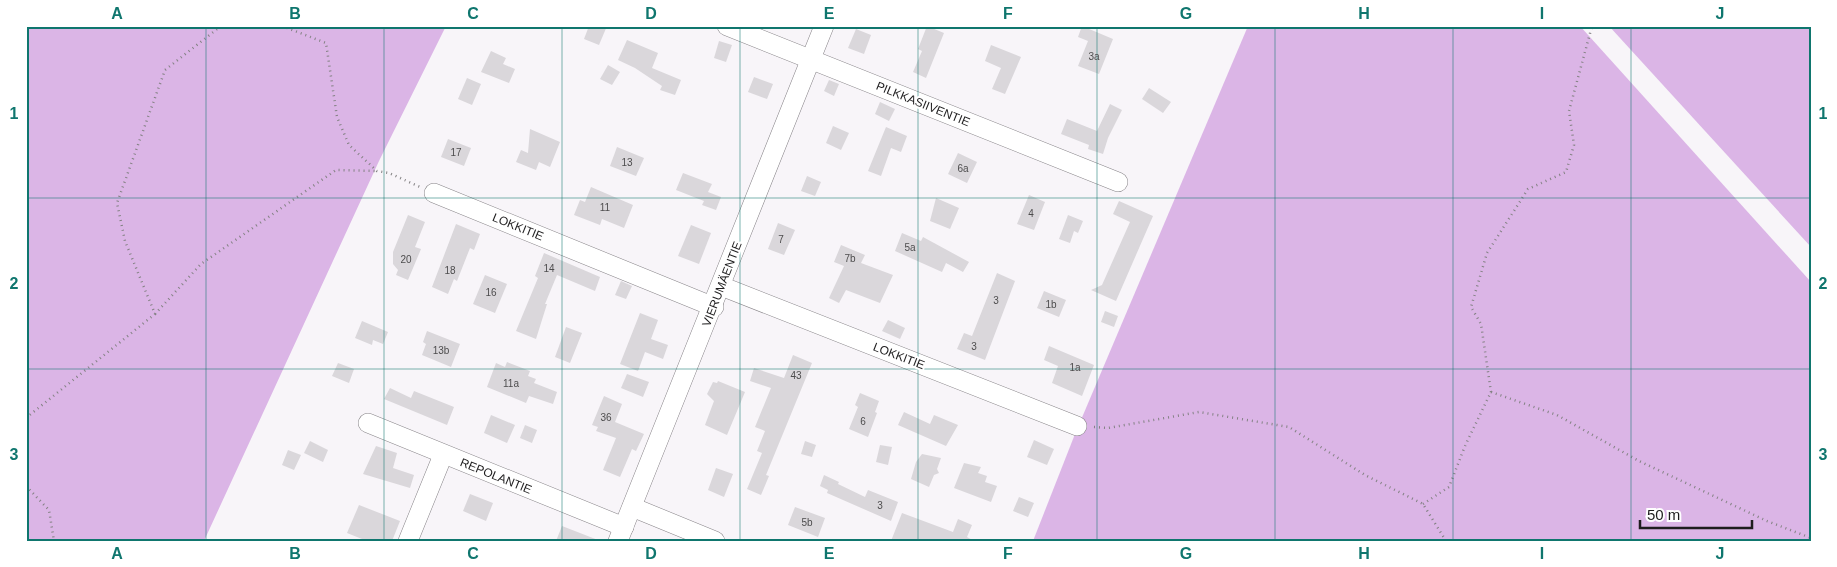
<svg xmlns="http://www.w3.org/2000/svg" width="1837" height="567" font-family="Helvetica,sans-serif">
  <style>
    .forest { fill: #dbb5e6 }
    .building { fill: #dad7db }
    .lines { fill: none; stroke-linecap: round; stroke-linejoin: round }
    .minor-casing { stroke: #888589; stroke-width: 20 }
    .path { stroke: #848284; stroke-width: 2.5; stroke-dasharray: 1 4; stroke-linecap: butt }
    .minor { stroke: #fff; stroke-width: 19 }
    .grid { fill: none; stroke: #0f766e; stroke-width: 1; stroke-opacity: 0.55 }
    .labels { text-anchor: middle; stroke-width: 4; stroke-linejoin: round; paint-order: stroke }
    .number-label { font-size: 10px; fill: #4d4c4d }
    .street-label { font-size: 12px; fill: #1e1d1e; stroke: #fff }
    .neatline { fill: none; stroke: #0f766e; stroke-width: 2 }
    .grid-label { font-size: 16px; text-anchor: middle; font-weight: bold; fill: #0f766e }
  </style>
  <rect width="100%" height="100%" fill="#f8f5f9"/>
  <g class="forest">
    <polygon points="26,26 446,26 379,161 204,541 26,541"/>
    <polygon points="1248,26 1580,26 1811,282 1811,541 1033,541 1075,434"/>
    <polygon points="1609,26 1811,26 1811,247"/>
  </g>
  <g class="building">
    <polygon points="589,26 607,26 599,45 584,39"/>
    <polygon points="927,26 944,33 926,78 913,72 922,51 918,49"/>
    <polygon points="1082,26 1113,39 1099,74 1078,66 1088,41 1078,37"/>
    <polygon points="856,29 871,35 864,54 848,48"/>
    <polygon points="627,40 658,53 652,68 681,80 675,95 660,90 662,86 635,68 618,60"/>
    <polygon points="719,41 732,45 726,62 714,58"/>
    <polygon points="991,45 1021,57 1005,94 992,89 1001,68 985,61"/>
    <polygon points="491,51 506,58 503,64 515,69 509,83 481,72"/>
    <polygon points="608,65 620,72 612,85 600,79"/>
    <polygon points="754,77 773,84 767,99 748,92"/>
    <polygon points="467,78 481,84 472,105 458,99"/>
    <polygon points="829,80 839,84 834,96 824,91"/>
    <polygon points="1149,88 1171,102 1163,113 1142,99"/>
    <polygon points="880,102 895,109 889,121 875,114"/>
    <polygon points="1110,104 1122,110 1108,138 1103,154 1088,149 1089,145 1061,134 1067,119 1097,131"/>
    <polygon points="833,126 849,133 841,150 826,143"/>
    <polygon points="886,127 907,136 901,152 891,148 881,176 868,171"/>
    <polygon points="530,129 560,142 550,167 539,162 536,170 516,162 521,150 528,153"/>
    <polygon points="448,139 471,148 464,166 441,157"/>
    <polygon points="617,147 644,158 636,176 610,166"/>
    <polygon points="958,153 977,162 967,183 948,174"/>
    <polygon points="683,173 712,184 708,192 721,197 716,210 702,205 704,201 676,190"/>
    <polygon points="807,176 821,182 815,196 801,191"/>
    <polygon points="591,187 633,205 624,228 602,219 600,225 574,215 580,200 585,202"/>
    <polygon points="1029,195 1045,202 1034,230 1017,224"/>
    <polygon points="936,198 959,208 950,229 930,221"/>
    <polygon points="1119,201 1153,216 1116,301 1091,290 1102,285 1130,222 1113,214"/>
    <polygon points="408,215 425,222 415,247 421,249 408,280 396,275 398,270 393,264 393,252"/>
    <polygon points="1068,215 1083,221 1078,233 1074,231 1070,243 1059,239"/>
    <polygon points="778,223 795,230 784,255 768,249"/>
    <polygon points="456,224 480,234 474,250 470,248 457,281 454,279 448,294 432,287"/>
    <polygon points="691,225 711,233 699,264 678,256"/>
    <polygon points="902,233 921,241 923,237 969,262 963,272 946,263 942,272 895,251"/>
    <polygon points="841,245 865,255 861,263 893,275 880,303 846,290 839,303 829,298 844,266 834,262"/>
    <polygon points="544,253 600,277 595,291 557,275 545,304 547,304 536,339 516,331 538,278 535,276"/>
    <polygon points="997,273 1015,281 985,360 957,349 964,333 972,336"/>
    <polygon points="485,275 507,284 495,313 473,304"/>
    <polygon points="621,281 632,286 626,299 615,295"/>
    <polygon points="1044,291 1066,300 1059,317 1037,308"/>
    <polygon points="1105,311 1118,316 1114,327 1101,322"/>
    <polygon points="640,313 658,320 651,339 668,345 663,359 645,352 638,371 620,364"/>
    <polygon points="888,320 905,328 900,339 882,331"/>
    <polygon points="362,321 388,332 383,344 373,340 372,345 355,338"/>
    <polygon points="566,327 582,333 570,363 555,357"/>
    <polygon points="427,331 460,344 451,367 422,355 426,344 423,342"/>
    <polygon points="1049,346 1094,365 1082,396 1052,383 1058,366 1044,360"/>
    <polygon points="793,355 812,363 766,475 769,476 761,495 747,489 762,453 757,451 765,431 755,427 771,388 750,381 754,368 784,378"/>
    <polygon points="507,362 530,371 528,376 536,379 534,383 557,392 553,404 529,396 526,403 487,387 496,363 505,367"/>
    <polygon points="338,363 354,369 349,383 332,376"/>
    <polygon points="627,374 649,382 643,397 621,388"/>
    <polygon points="718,381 745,392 727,435 705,425 714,401 707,394 713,382 717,383"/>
    <polygon points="390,388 411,398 414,391 454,407 447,425 384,399"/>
    <polygon points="860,393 879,401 875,412 877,413 868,437 849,429 858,407 855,405"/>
    <polygon points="604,396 622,404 615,422 644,434 636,451 632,449 620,477 603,470 616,438 596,431 598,427 592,425"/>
    <polygon points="904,412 930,424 934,415 958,425 946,446 898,425"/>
    <polygon points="491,415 515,425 507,443 484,433"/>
    <polygon points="525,425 537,430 532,443 520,438"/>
    <polygon points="1034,440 1054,449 1047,465 1027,457"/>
    <polygon points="310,441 328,450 323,462 304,453"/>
    <polygon points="805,441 816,445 812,457 801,454"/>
    <polygon points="880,445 892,447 888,465 876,462"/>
    <polygon points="376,446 397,453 393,468 414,475 410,488 363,474"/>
    <polygon points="288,450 301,455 294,470 282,465"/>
    <polygon points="922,454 941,458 937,469 939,473 934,475 929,487 911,479 916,462"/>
    <polygon points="964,463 981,467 978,473 987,476 985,482 997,486 991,502 954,488"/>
    <polygon points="716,468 733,474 724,497 708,490"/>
    <polygon points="824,475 839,482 838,484 865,497 868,490 898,502 891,521 827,493 828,490 820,486"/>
    <polygon points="470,494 493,503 486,521 463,511"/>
    <polygon points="1019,497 1034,503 1028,517 1013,511"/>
    <polygon points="359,505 400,521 392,541 367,541 347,533"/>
    <polygon points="795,507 825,518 818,537 788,525"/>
    <polygon points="902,513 953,532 958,519 972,525 967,537 974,541 891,541"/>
    <polygon points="562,526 598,540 598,541 556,541"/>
  </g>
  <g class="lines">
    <g class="minor-casing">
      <g id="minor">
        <polyline points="727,26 1118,182"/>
        <polyline points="434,193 714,307"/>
        <polyline points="721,286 1077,426"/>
        <polyline points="368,423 624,527"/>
        <polyline points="632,507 715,541"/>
        <polyline points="408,541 443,455"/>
        <polyline points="618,541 824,26"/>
      </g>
    </g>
    <g class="path">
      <polyline points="282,26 326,43 337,117 349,145 377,171 389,173 420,187"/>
      <polyline points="155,314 201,264 336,170 377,171"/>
      <polyline points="1491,392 1557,415 1639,461 1767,521 1811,538"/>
      <polyline points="26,418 155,314 125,241 117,203 165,70 221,26"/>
      <polyline points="1094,427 1108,428 1199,412 1289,427 1365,475 1423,504 1446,541"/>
      <polyline points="26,486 49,510 54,541"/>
      <polyline points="1423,504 1449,487 1465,446 1491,392 1481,324 1471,307 1487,253 1528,189 1566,172 1574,145 1569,111 1592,26"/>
    </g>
    <use href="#minor" class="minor"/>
  </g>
  <path class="grid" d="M206 26V541M384 26V541M562 26V541M740 26V541M918 26V541M1097 26V541M1275 26V541M1453 26V541M1631 26V541M26 198H1811M26 369H1811"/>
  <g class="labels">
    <g class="number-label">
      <text x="1094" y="60">3a</text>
      <text x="456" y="156">17</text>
      <text x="627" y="166">13</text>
      <text x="963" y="172">6a</text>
      <text x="605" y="211">11</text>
      <text x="1031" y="217">4</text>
      <text x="781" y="243">7</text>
      <text x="910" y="251">5a</text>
      <text x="850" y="262">7b</text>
      <text x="406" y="263">20</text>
      <text x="549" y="272">14</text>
      <text x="450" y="274">18</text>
      <text x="491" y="296">16</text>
      <text x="996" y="304">3</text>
      <text x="1051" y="308">1b</text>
      <text x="974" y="350">3</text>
      <text x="441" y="354">13b</text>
      <text x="1075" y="371">1a</text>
      <text x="796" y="379">43</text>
      <text x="511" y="387">11a</text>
      <text x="606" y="421">36</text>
      <text x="863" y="425">6</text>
      <text x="880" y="509">3</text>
      <text x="807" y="526">5b</text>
    </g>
    <g class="street-label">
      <text transform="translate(923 104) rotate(22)" y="4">PILKKASIIVENTIE</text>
      <text transform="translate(518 227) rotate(22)" y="4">LOKKITIE</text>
      <text transform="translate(722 284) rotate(-69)" y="4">VIERUMÄENTIE</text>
      <text transform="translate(899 356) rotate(21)" y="4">LOKKITIE</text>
      <text transform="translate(496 476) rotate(22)" y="4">REPOLANTIE</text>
    </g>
  </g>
  <rect width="1837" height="567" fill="none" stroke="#ffffff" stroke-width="55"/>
  <path d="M1640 520v8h112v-8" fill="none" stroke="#1e1d1e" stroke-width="2.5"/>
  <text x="1647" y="520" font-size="15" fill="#1e1d1e" stroke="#ffffff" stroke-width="4" paint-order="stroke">50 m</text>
  <rect x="28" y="28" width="1782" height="512" class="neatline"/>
  <g class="grid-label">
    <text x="117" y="19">A</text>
    <text x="295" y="19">B</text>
    <text x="473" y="19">C</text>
    <text x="651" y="19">D</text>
    <text x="829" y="19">E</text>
    <text x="1008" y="19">F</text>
    <text x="1186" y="19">G</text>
    <text x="1364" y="19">H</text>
    <text x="1542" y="19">I</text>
    <text x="1720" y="19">J</text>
    <text x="14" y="119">1</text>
    <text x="1823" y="119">1</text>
    <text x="14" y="289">2</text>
    <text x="1823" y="289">2</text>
    <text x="14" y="460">3</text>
    <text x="1823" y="460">3</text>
    <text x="117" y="559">A</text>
    <text x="295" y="559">B</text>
    <text x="473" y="559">C</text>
    <text x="651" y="559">D</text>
    <text x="829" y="559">E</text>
    <text x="1008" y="559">F</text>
    <text x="1186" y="559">G</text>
    <text x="1364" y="559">H</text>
    <text x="1542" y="559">I</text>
    <text x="1720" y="559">J</text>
  </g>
</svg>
